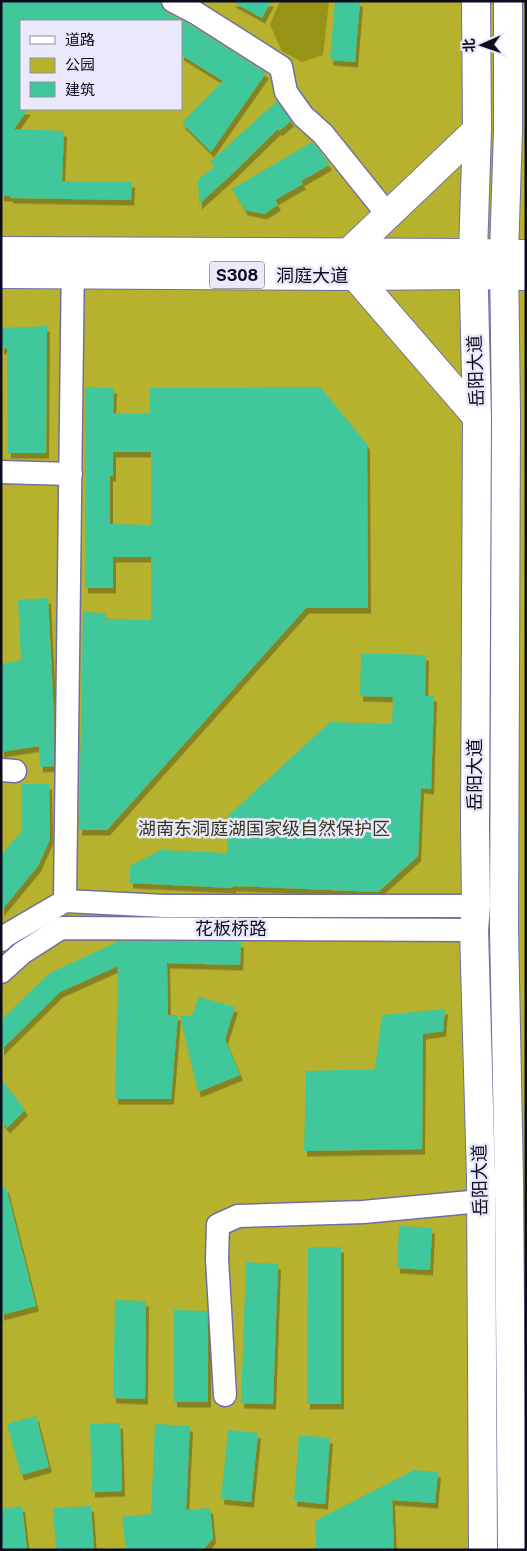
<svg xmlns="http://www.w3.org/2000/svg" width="527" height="1551" font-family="'Public Sans','Noto Sans SC',sans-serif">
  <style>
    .green { fill: #b6b22d; fill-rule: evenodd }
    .forest { fill: #979316 }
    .building { fill: #3fc79b; fill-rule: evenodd; filter: url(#shadow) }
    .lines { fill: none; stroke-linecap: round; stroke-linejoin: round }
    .minor-casing { stroke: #726ea2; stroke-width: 25 }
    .major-casing { stroke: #726ea2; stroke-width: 30 }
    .highway-casing { stroke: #726ea2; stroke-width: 30 }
    .minor { stroke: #fff; stroke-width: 22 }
    .major { stroke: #fff; stroke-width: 28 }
    .highway { stroke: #fff; stroke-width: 28 }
    .labels { text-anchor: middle; stroke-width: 5; stroke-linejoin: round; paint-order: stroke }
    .shield { fill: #eae9fb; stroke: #4f4e60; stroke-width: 1 }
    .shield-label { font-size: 16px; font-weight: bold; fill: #0d0b1e }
    .street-label { font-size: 18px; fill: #0d0b1e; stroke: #eae9fb }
    .park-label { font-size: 18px; fill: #37361e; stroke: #eae9fb }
  </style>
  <defs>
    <filter id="shadow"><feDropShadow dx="3" dy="5.5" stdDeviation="0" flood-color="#0004"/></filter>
  </defs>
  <rect width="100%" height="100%" fill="#c7c3fd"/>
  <path class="green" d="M1 1H526V1550H1ZM21 21H181V109H21Z"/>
  <polygon class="forest" points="280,1 329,1 323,55 302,62 282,51 270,25"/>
  <g class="building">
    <polygon points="1,1 160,1 162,8 167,13 189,24 266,73 211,152 182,123 223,81 181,55 181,21 21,21 21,109 28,109 14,129 64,131 62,181 132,182 131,200 10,198 10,196 1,196"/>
    <polygon points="231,1 271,1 262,18"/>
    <polygon points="335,1 360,1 355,62 330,60"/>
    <polygon points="277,101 291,121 279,131 278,129 231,175 199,204 198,180 215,166 210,162"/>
    <polygon points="312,142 322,154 329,165 301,181 303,184 275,200 278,205 264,214 245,210 232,189"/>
    <polygon points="47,326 46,453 8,453 7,348 1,349 1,328"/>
    <path d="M85 387 114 388 113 413H150V388L320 387 367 444 368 608H306L107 830H79L83 612 106 613V619L151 620V557H113V588H85ZM113 452H151V525L110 524V476H113Z"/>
    <polygon points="48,598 54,717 54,766 40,767 39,746 1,752 1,664 21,660 18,600"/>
    <polygon points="361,653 426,655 425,696 434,696 431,789 421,788 418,856 378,892 261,887 233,886 233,888 130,883 130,866 161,850 227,853 228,816 330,722 392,724 393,697 360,696"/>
    <polygon points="21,784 49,784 50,839 38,866 1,911 1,855 22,831"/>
    <polygon points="119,941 241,942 240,965 167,963 168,1015 178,1015 171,1099 115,1099 118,966 60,992 1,1050 1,1020 50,973"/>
    <polygon points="199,997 235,1007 225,1039 240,1075 198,1092 180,1016 192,1016"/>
    <polygon points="445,1009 443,1031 423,1034 422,1149 304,1151 306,1071 375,1069 382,1015"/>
    <polygon points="1,1079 25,1110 7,1128 1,1121"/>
    <polygon points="6,1187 36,1306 1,1315 1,1188"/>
    <polygon points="399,1226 432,1228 430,1270 397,1268"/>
    <polygon points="308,1247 341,1247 341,1404 307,1404"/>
    <polygon points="246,1262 278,1264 273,1404 241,1403"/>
    <polygon points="115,1300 146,1301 145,1399 113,1398"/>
    <polygon points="174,1310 207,1311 208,1336 208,1402 174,1402"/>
    <polygon points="36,1416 49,1467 21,1475 7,1424"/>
    <polygon points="120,1423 122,1491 92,1492 90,1424"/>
    <polygon points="155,1424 190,1426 186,1510 210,1508 213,1538 203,1550 126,1550 122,1517 151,1514"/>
    <polygon points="228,1430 258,1433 251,1502 221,1499"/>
    <polygon points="299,1435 330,1438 325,1504 294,1501"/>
    <polygon points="414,1470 438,1472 435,1503 392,1500 394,1550 316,1550 315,1521"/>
    <polygon points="22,1506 27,1550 1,1550 1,1509"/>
    <polygon points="91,1506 94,1550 56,1550 53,1508"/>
  </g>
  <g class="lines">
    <g class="minor-casing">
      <g id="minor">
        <polyline points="173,1 196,13 281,67 286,92 303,116 323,134 388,215"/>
        <polyline points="1,472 71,474"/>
        <polyline points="1,770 15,771"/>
        <polyline points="65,901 73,257"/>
        <polyline points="1,940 5,936 65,901 164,906 476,906"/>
        <polyline points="1,972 22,953 61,928 474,930"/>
        <polyline points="225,1395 217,1259 218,1225 238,1216 363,1212 481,1201"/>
      </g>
    </g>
    <g class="major-casing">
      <g id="major">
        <polyline points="476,1 477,130 473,253 477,417 475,826 476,906 474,930 481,1177 483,1550"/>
        <polyline points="508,1 508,130 504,254 506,416 504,929 509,1181 512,1550"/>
        <polyline points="1,251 473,253"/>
        <polyline points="348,253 477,130"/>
        <polyline points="1,274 355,276 473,275"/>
        <polyline points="355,276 477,417"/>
      </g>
    </g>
    <g class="highway-casing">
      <g id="highway">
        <polyline points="473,253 526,254"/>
        <polyline points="473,275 526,276"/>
      </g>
    </g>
    <use href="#minor" class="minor"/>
    <use href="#major" class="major"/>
    <use href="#highway" class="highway"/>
  </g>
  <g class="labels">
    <rect class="shield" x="209.5" y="261.5" width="55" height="27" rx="4"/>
    <g class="shield-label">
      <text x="237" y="281">S308</text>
    </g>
    <g class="street-label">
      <text x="312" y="282">洞庭大道</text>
      <text transform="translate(476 371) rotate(-92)" y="6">岳阳大道</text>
      <text transform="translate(475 775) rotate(-90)" y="6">岳阳大道</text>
      <text x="231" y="935">花板桥路</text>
      <text transform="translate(480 1180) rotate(-91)" y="6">岳阳大道</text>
    </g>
    <g class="park-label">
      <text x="264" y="835">湖南东洞庭湖国家级自然保护区</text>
    </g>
  </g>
  <rect width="527" height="1551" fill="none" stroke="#0d0b1e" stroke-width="5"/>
  <rect x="20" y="20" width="162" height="90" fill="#eae9fb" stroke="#9290a3"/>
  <rect x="30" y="36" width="25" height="8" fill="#ffffff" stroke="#9290a3"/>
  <text x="65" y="45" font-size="15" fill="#0d0b1e">道路</text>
  <rect x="30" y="58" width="25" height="15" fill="#b6b22d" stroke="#9290a3"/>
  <text x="65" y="70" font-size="15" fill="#0d0b1e">公园</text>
  <rect x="30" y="82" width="25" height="15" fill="#3fc79b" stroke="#9290a3"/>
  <text x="65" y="95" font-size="15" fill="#0d0b1e">建筑</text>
  <g transform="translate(482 45) rotate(268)" stroke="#eae9fb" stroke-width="4" paint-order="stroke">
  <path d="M0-4L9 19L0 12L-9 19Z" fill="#0d0b1e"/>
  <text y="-8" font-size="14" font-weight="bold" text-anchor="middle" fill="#0d0b1e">北</text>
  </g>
</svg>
